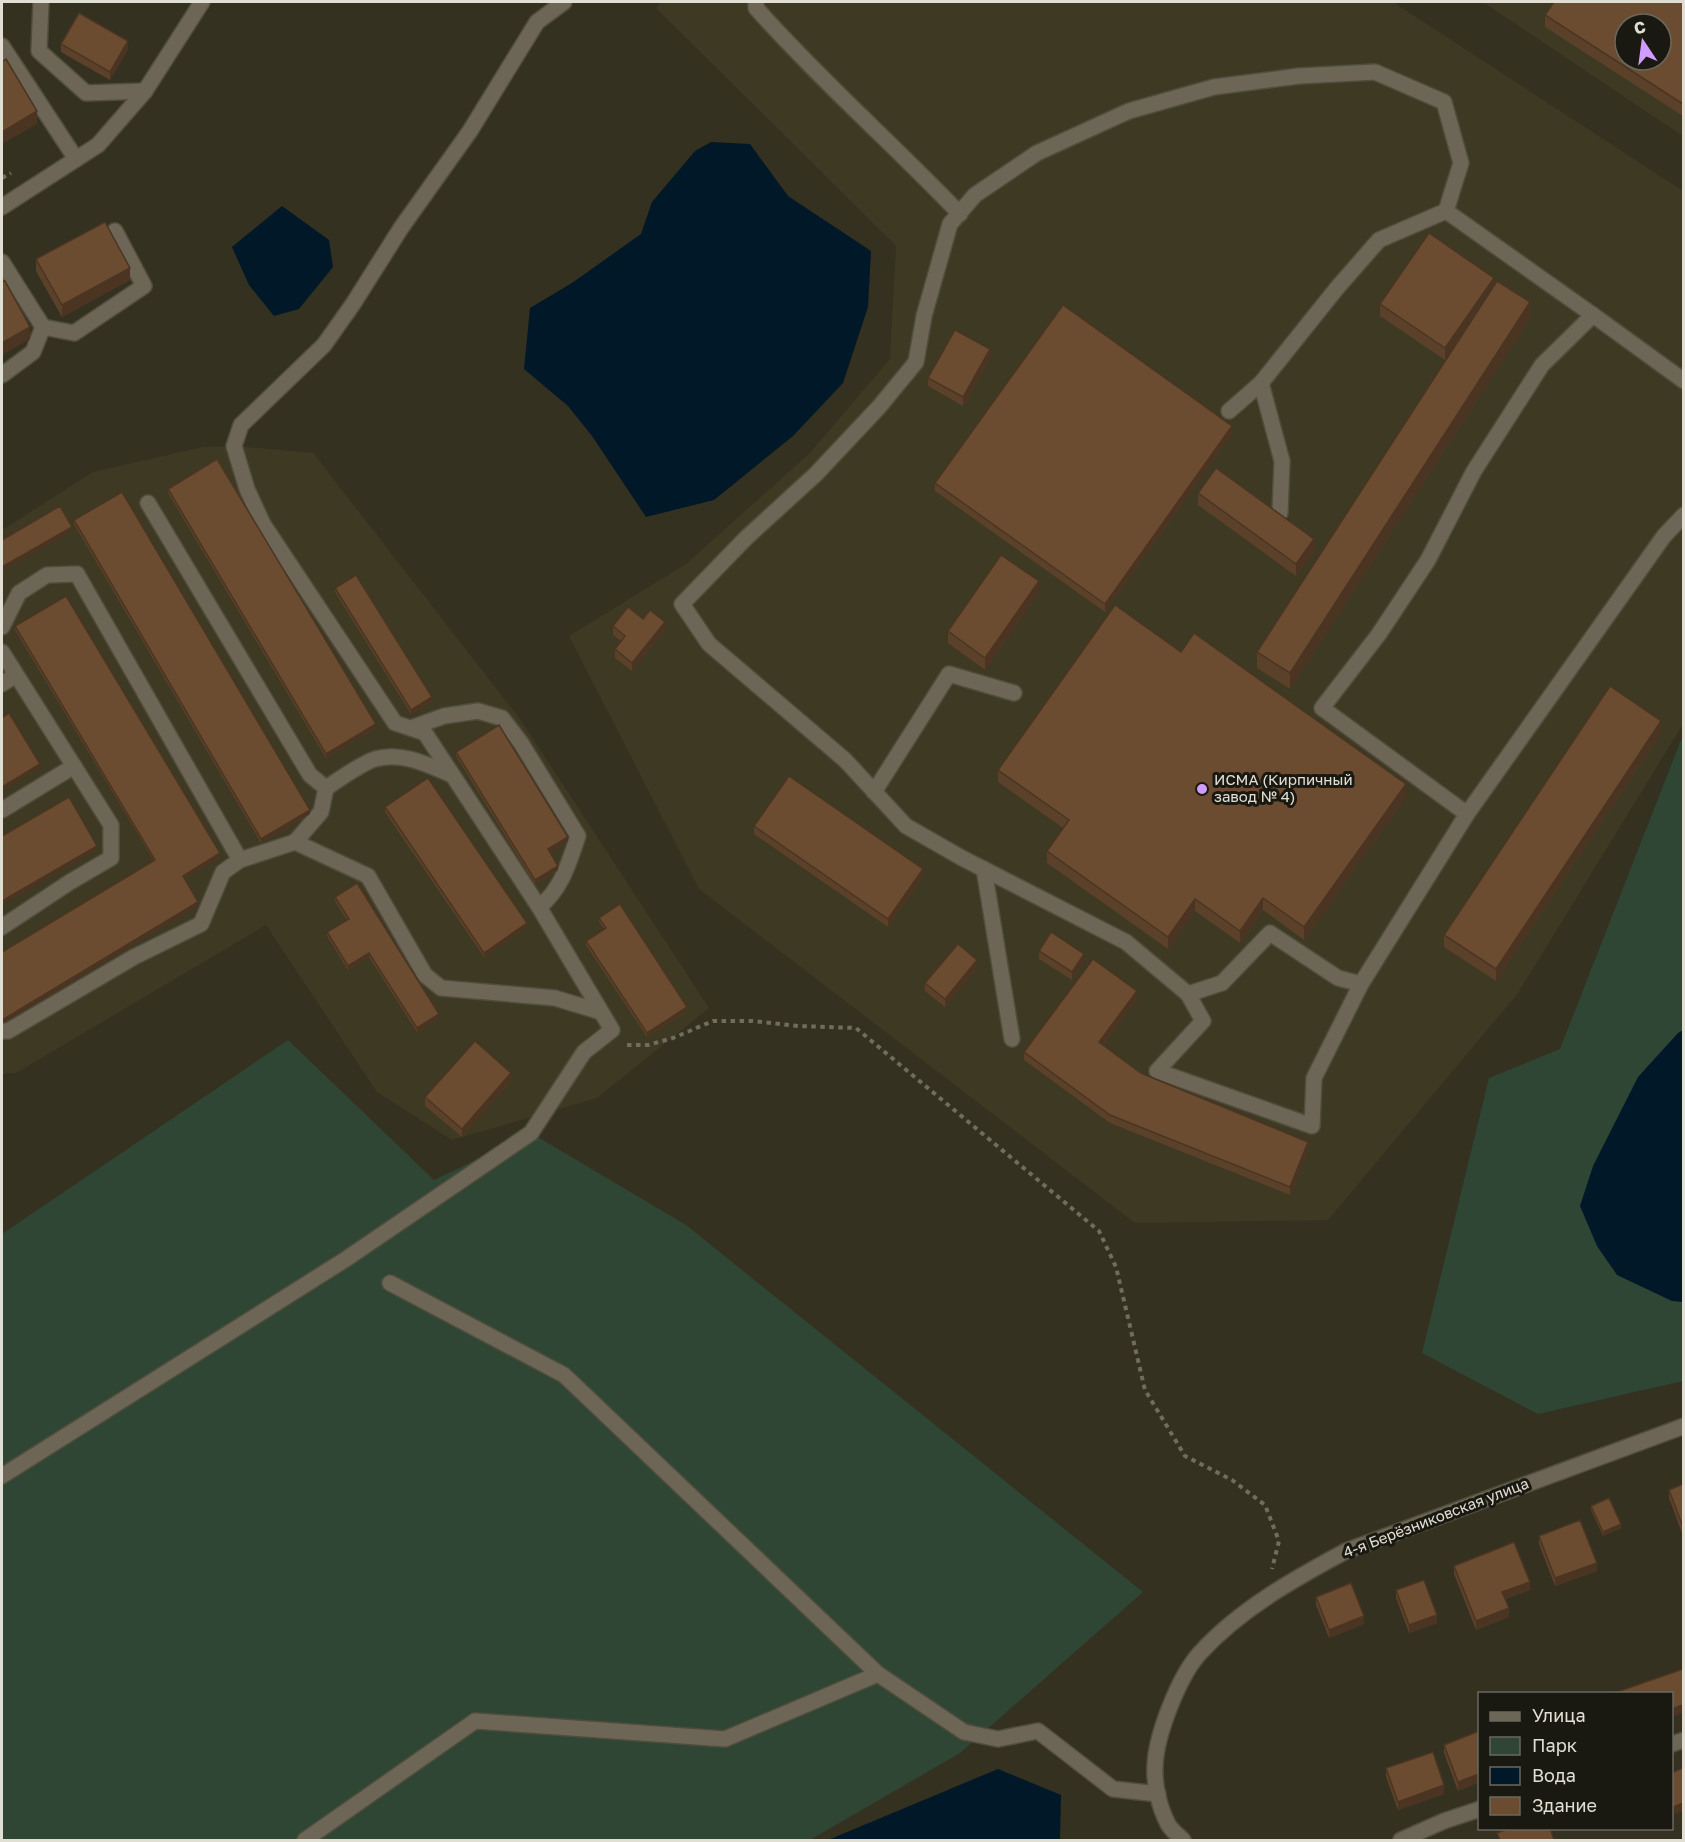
<svg xmlns="http://www.w3.org/2000/svg" width="1685" height="1842" font-family="'Golos Text',sans-serif">
  <style>
    .built { fill: #3e3922; fill-rule: evenodd }
    .green { fill: #2f4635 }
    .water { fill: #001827 }
    .lines { fill: none; stroke-linecap: round; stroke-linejoin: round }
    .minor-casing { stroke: #504d3d; stroke-width: 18 }
    .path { stroke: #6f6d5e; stroke-width: 4; stroke-dasharray: 4.5 4.5; stroke-linecap: butt }
    .minor { stroke: #6d6656; stroke-width: 15 }
    .wall { fill: #5c412a }
    .shaded-wall { fill: #4b3522 }
    .building { fill: #6b4c31; stroke: #4b3522; stroke-width: 1.5; fill-rule: evenodd }
    .poi-dot { fill: #d09dff; stroke: #1a1911; stroke-width: 2 }
    .labels { text-anchor: middle; stroke-width: 6; stroke-linejoin: round; paint-order: stroke }
    .poi-label { font-size: 15px; fill: #e1dfd4; stroke: #1a1911; text-anchor: start }
    .street-label { font-size: 15px; fill: #e1dfd4; stroke: #1a1911 }
  </style>
  <rect width="100%" height="100%" fill="#343120"/>
  <g class="built">
    <polygon points="661,2 1393,2 1683,191 1683,724 1518,993 1328,1220 1135,1223 699,889 569,636 686,564 810,453 890,359 896,246 656,8"/>
    <path d="M1483 2H1683V136ZM1625 24H1661V60H1625Z"/>
    <polygon points="234,446 313,453 520,719 709,1008 597,1098 452,1140 377,1092 266,925 16,1073 2,1074 2,530 93,472 203,447"/>
  </g>
  <g class="green">
    <polygon points="1683,735 1683,1381 1538,1414 1422,1353 1489,1078 1560,1049"/>
    <polygon points="288,1040 434,1180 531,1133 686,1225 1143,1592 960,1753 810,1840 2,1840 2,1234"/>
  </g>
  <g class="water">
    <polygon points="711,142 750,144 788,196 871,251 868,307 843,383 793,436 714,500 646,517 592,436 568,406 524,369 530,308 572,283 641,234 652,202 695,151"/>
    <polygon points="282,206 329,240 333,267 299,309 274,316 249,285 232,247"/>
    <polygon points="1683,1030 1683,1302 1672,1301 1617,1275 1597,1246 1580,1206 1593,1166 1638,1077 1678,1033"/>
    <polygon points="998,1769 1061,1795 1060,1840 828,1840"/>
  </g>
  <g class="lines">
    <g class="minor-casing">
      <g id="minor">
        <polyline points="41,2 39,51 86,93 145,91"/>
        <path d="M756 2V8C820 80 893 144 960 214"/>
        <polyline points="2,46 76,159"/>
        <polyline points="2,207 98,145 145,91 202,2"/>
        <polyline points="2,262 43,327 33,352 2,375"/>
        <polyline points="1593,315 1684,381"/>
        <polyline points="43,327 74,333 144,286 115,231"/>
        <polyline points="1261,383 1282,461 1280,513"/>
        <polyline points="1229,411 1261,383 1337,288 1379,240 1446,211 1593,315 1542,365 1474,471 1428,560 1379,634 1322,708 1467,814 1664,536 1684,515"/>
        <polyline points="148,503 310,775 326,788"/>
        <polyline points="2,627 19,593 47,575 77,574 240,860"/>
        <polyline points="2,652 111,825 111,858 70,882 2,927"/>
        <polyline points="2,684 16,675"/>
        <path d="M411 728 444 716 478 711 502 718 521 743 578 836C569 862 562 889 539 907"/>
        <path d="M452 775C428 765 402 751 375 759 360 764 340 779 326 788L321 812 295 842 368 876 425 975 441 988 555 998 601 1012"/>
        <polyline points="874,792 949,674 1014,693"/>
        <polyline points="2,810 74,766"/>
        <polyline points="984,869 1012,1039"/>
        <polyline points="1361,984 1314,1078 1312,1126 1157,1071 1203,1021 1188,994 1222,983 1270,933 1338,978 1361,984 1467,814"/>
        <polyline points="1188,994 1126,942 962,858 906,826 845,760 709,644 682,604 746,538 816,474 879,407 916,362 924,316 950,224 975,195 1037,153 1129,111 1214,87 1299,76 1375,72 1444,102 1461,163 1446,211"/>
        <polyline points="2,1031 8,1031 134,957 201,924 223,872 240,860 295,842"/>
        <polyline points="390,1283 564,1375 878,1674 964,1732 998,1739 1038,1731 1113,1789 1158,1794"/>
        <polyline points="2,1476 346,1259 531,1133 584,1052 612,1030 539,907 425,733 395,723 263,524 247,489 234,446 241,425 324,345 353,304 401,228 470,131 537,22 564,2"/>
        <polyline points="1672,1744 1684,1740"/>
        <polyline points="305,1840 475,1721 725,1739 878,1674"/>
        <path d="M1183 1840C1178 1835 1171 1830 1168 1824 1159 1807 1154 1784 1155 1766 1156 1735 1179 1676 1200 1653 1240 1609 1294 1579 1346 1551L1684 1426"/>
        <polyline points="1401,1840 1444,1821 1480,1809"/>
      </g>
    </g>
    <g class="path">
      <polyline points="2,178 11,173"/>
      <polyline points="627,1045 648,1045 673,1038 713,1021 752,1021 798,1026 856,1028 1099,1231 1116,1267 1145,1390 1185,1456 1232,1480 1265,1505 1279,1541 1272,1569"/>
    </g>
    <use href="#minor" class="minor"/>
  </g>
  <g class="wall">
    <polygon points="1683,2 1683,116 1545,27 1545,15"/>
    <polygon points="61,44 128,49 110,80 61,52"/>
    <polygon points="36,259 130,280 62,317 36,271"/>
    <polygon points="1494,287 1530,318 1290,689 1257,668 1257,652 1460,339 1445,360 1380,316 1380,304"/>
    <polygon points="990,358 963,406 928,386 928,378"/>
    <polygon points="1232,434 1105,612 935,491 935,483"/>
    <polygon points="168,489 376,728 326,758 168,493"/>
    <polygon points="1198,493 1314,552 1296,576 1198,505"/>
    <polygon points="74,520 310,814 261,843 74,524"/>
    <polygon points="335,588 432,701 411,714 335,592"/>
    <polygon points="1039,593 985,670 948,643 948,631"/>
    <polygon points="643,619 665,630 632,671 615,658 615,649 621,641 613,635 613,626"/>
    <polygon points="15,626 220,857 184,879 198,906 154,861 15,630"/>
    <polygon points="1181,652 1406,797 1304,940 1263,910 1240,943 1195,911 1168,949 1047,863 1047,851 1063,828 998,782 998,770"/>
    <polygon points="1661,733 1496,981 1444,947 1444,935"/>
    <polygon points="456,752 568,841 550,852 558,870 535,884 456,756"/>
    <polygon points="385,807 527,927 484,957 385,812"/>
    <polygon points="754,826 923,877 888,927 754,834"/>
    <polygon points="335,897 439,1018 417,1032 369,957 348,970 327,936 327,932 347,920 335,901"/>
    <polygon points="599,918 687,1011 647,1037 586,945 586,941 604,929 599,922"/>
    <polygon points="1039,951 1084,962 1072,980 1039,959"/>
    <polygon points="977,968 945,1007 925,991 925,983"/>
    <polygon points="1137,999 1103,1045 1141,1073 1308,1151 1290,1195 1110,1123 1024,1060 1024,1052"/>
    <polygon points="511,1081 462,1137 425,1106 425,1097"/>
    <polygon points="1683,1484 1683,1536 1669,1498 1669,1490"/>
    <polygon points="1591,1506 1621,1528 1603,1536 1591,1510"/>
    <polygon points="1539,1536 1597,1571 1555,1586 1539,1544"/>
    <polygon points="1454,1566 1530,1590 1505,1599 1509,1617 1476,1630 1454,1574"/>
    <polygon points="1396,1590 1437,1623 1409,1633 1396,1598"/>
    <polygon points="1316,1597 1364,1624 1329,1638 1316,1605"/>
    <polygon points="1479,1731 1458,1791 1444,1753 1444,1745"/>
    <polygon points="1386,1768 1444,1794 1398,1810 1386,1777"/>
  </g>
  <g class="shaded-wall">
    <polygon points="128,41 128,49 110,80 110,72"/>
    <polygon points="37,111 37,124 2,144 2,132"/>
    <polygon points="130,268 130,280 62,317 62,305"/>
    <polygon points="1494,278 1494,290 1445,360 1445,348"/>
    <polygon points="1530,302 1530,318 1290,689 1290,673"/>
    <polygon points="30,327 30,339 2,355 2,343"/>
    <polygon points="990,349 990,358 963,406 963,397"/>
    <polygon points="1232,426 1232,434 1105,612 1105,604"/>
    <polygon points="72,527 72,531 2,571 2,567"/>
    <polygon points="1314,539 1314,552 1296,576 1296,564"/>
    <polygon points="1039,581 1039,593 985,670 985,658"/>
    <polygon points="665,622 665,630 632,671 632,663"/>
    <polygon points="432,697 432,701 411,714 411,710"/>
    <polygon points="1661,721 1661,733 1496,981 1496,969"/>
    <polygon points="376,724 376,728 326,758 326,754"/>
    <polygon points="40,764 40,768 2,791 2,787"/>
    <polygon points="1406,784 1406,797 1304,940 1304,927"/>
    <polygon points="310,810 310,814 261,843 261,839"/>
    <polygon points="568,837 568,841 548,853 548,849"/>
    <polygon points="97,846 97,850 2,905 2,901"/>
    <polygon points="220,853 220,857 183,880 183,876"/>
    <polygon points="558,866 558,870 535,884 535,880"/>
    <polygon points="923,869 923,877 888,927 888,919"/>
    <polygon points="1263,898 1263,910 1240,943 1240,931"/>
    <polygon points="1195,899 1195,911 1168,949 1168,937"/>
    <polygon points="198,902 198,906 2,1024 2,1020"/>
    <polygon points="527,923 527,927 484,957 484,953"/>
    <polygon points="369,953 369,957 348,970 348,966"/>
    <polygon points="1084,954 1084,962 1072,980 1072,972"/>
    <polygon points="977,960 977,968 945,1007 945,999"/>
    <polygon points="1137,991 1137,999 1099,1050 1099,1042"/>
    <polygon points="687,1007 687,1011 647,1037 647,1033"/>
    <polygon points="439,1014 439,1018 417,1032 417,1028"/>
    <polygon points="511,1073 511,1081 462,1137 462,1129"/>
    <polygon points="1308,1142 1308,1151 1290,1195 1290,1187"/>
    <polygon points="1621,1524 1621,1528 1603,1536 1603,1532"/>
    <polygon points="1597,1563 1597,1571 1555,1586 1555,1578"/>
    <polygon points="1530,1582 1530,1590 1502,1600 1502,1592"/>
    <polygon points="1509,1608 1509,1617 1476,1630 1476,1621"/>
    <polygon points="1437,1615 1437,1623 1409,1633 1409,1625"/>
    <polygon points="1364,1616 1364,1624 1329,1638 1329,1630"/>
    <polygon points="1683,1705 1683,1713 1671,1717 1671,1709"/>
    <polygon points="1479,1774 1479,1783 1458,1791 1458,1782"/>
    <polygon points="1444,1785 1444,1794 1398,1810 1398,1802"/>
    <polygon points="1683,1803 1683,1811 1671,1816 1671,1808"/>
  </g>
  <g class="building">
    <path d="M1554 2H1683V104L1545 15ZM1625 24H1661V60H1625Z"/>
    <polygon points="79,13 128,41 110,72 61,44"/>
    <polygon points="6,59 37,111 2,132 2,62"/>
    <polygon points="105,222 130,268 62,305 36,259"/>
    <polygon points="1429,233 1494,278 1445,348 1380,304"/>
    <polygon points="5,281 30,327 2,343 2,282"/>
    <polygon points="1497,281 1530,302 1290,673 1257,652"/>
    <polygon points="1063,305 1232,426 1105,604 935,483"/>
    <polygon points="955,330 990,349 963,397 928,378"/>
    <polygon points="217,459 376,724 326,754 168,489"/>
    <polygon points="1216,468 1314,539 1296,564 1198,493"/>
    <polygon points="122,492 310,810 261,839 74,520"/>
    <polygon points="60,506 72,527 2,567 2,540"/>
    <polygon points="1001,555 1039,581 985,658 948,631"/>
    <polygon points="356,575 432,697 411,710 335,588"/>
    <polygon points="66,596 220,853 183,876 198,902 2,1020 2,952 155,860 15,626"/>
    <polygon points="1115,605 1181,652 1194,633 1406,784 1304,927 1263,898 1240,931 1195,899 1168,937 1047,851 1069,820 998,770"/>
    <polygon points="628,607 643,619 650,610 665,622 632,663 615,649 625,636 613,626"/>
    <polygon points="1610,686 1661,721 1496,969 1444,935"/>
    <polygon points="9,713 40,764 2,787 2,718"/>
    <polygon points="499,725 568,837 548,849 558,866 535,880 456,752"/>
    <polygon points="789,776 923,869 888,919 754,826"/>
    <polygon points="428,778 527,923 484,953 385,807"/>
    <polygon points="69,797 97,846 2,901 2,836"/>
    <polygon points="357,883 439,1014 417,1028 369,953 348,966 327,932 349,919 335,897"/>
    <polygon points="620,904 687,1007 647,1033 586,941 606,928 599,918"/>
    <polygon points="1051,932 1084,954 1072,972 1039,951"/>
    <polygon points="958,944 977,960 945,999 925,983"/>
    <polygon points="1093,959 1137,991 1099,1042 1141,1073 1308,1142 1290,1187 1110,1115 1024,1052"/>
    <polygon points="475,1041 511,1073 462,1129 425,1097"/>
    <polygon points="1683,1484 1683,1527 1669,1490"/>
    <polygon points="1609,1498 1621,1524 1603,1532 1591,1506"/>
    <polygon points="1580,1520 1597,1563 1555,1578 1539,1536"/>
    <polygon points="1514,1542 1530,1582 1502,1592 1509,1608 1476,1621 1454,1566"/>
    <polygon points="1424,1580 1437,1615 1409,1625 1396,1590"/>
    <polygon points="1351,1583 1364,1616 1329,1630 1316,1597"/>
    <polygon points="1683,1669 1683,1705 1671,1709 1671,1694 1611,1694"/>
    <polygon points="1479,1731 1479,1774 1458,1782 1444,1745"/>
    <polygon points="1433,1752 1444,1785 1398,1802 1386,1768"/>
    <polygon points="1683,1768 1683,1803 1671,1808 1671,1773"/>
    <polygon points="1510,1828 1550,1828 1554,1840 1500,1840 1497,1833"/>
  </g>
  <circle class="poi-dot" cx="1202" cy="789" r="6"/>
  <g class="labels">
    <g class="poi-label">
      <text x="1214" y="785">ИСМА (Кирпичный<tspan x="1214" dy="17">завод № 4)</tspan></text>
    </g>
    <g class="street-label">
      <text transform="translate(1436 1518) rotate(-21)" y="5">4-я Берёзниковская улица</text>
    </g>
  </g>
  <rect width="1685" height="1842" fill="none" stroke="#e1dfd4" stroke-width="6"/>
  <rect x="1478" y="1692" width="195" height="138" fill="#1a1911" stroke="#6a685f" stroke-width="1.5"/>
  <rect x="1490" y="1712" width="30" height="9" fill="#6d6656" stroke="#6a685f" stroke-width="1.5"/>
  <text x="1532" y="1722" font-size="18" fill="#e1dfd4">Улица</text>
  <rect x="1490" y="1737" width="30" height="18" fill="#2f4635" stroke="#6a685f" stroke-width="1.5"/>
  <text x="1532" y="1752" font-size="18" fill="#e1dfd4">Парк</text>
  <rect x="1490" y="1767" width="30" height="18" fill="#001827" stroke="#6a685f" stroke-width="1.5"/>
  <text x="1532" y="1782" font-size="18" fill="#e1dfd4">Вода</text>
  <rect x="1490" y="1797" width="30" height="18" fill="#6b4c31" stroke="#6a685f" stroke-width="1.5"/>
  <text x="1532" y="1812" font-size="18" fill="#e1dfd4">Здание</text>
  <g transform="translate(1643 42) rotate(347)"><circle r="28" fill="#1a1911" stroke="#6a685f" stroke-width="1.5"/>
  <path d="M0-4.5L10 22L0 15L-10 22Z" fill="#d09dff"/>
  <text y="-9" font-size="16" font-weight="bold" text-anchor="middle" fill="#e1dfd4">С</text>
  </g>
</svg>
